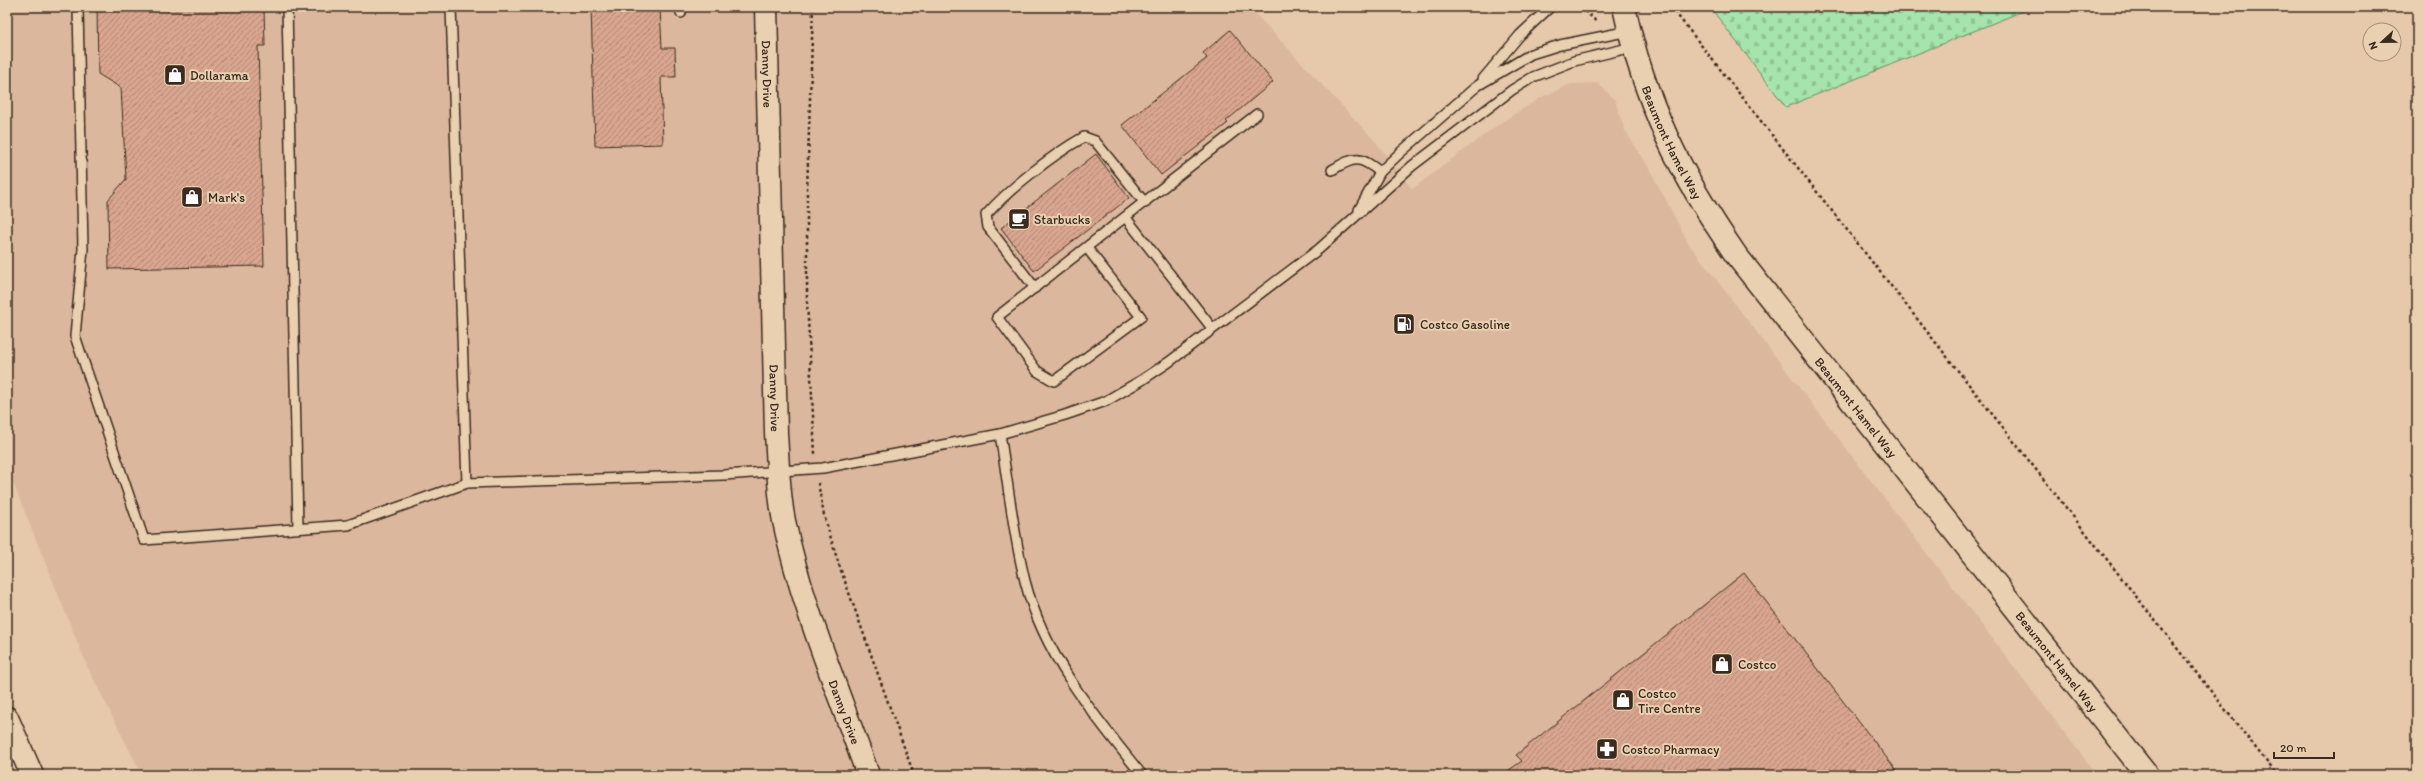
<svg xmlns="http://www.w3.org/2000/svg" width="2424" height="782" font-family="Itim,sans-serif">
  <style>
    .built { fill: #dbb89d }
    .cemetery { fill: url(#cemetery-stones); stroke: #708765 }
    .building { fill: url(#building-hatch); stroke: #3b2a1e }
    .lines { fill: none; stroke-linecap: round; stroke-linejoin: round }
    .service-casing { stroke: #3b2a1e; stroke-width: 12 }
    .tertiary-casing { stroke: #3b2a1e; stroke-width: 25 }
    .secondary-casing { stroke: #3b2a1e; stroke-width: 25 }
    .motorway-casing { stroke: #3b2a1e; stroke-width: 25 }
    .path { stroke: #3b2a1e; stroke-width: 2.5; stroke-dasharray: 3 3; stroke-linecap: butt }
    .service { stroke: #e8d0b0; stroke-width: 9 }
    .tertiary { stroke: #e8d0b0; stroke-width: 22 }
    .secondary { stroke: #e8d0b0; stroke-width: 22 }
    .motorway { stroke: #e8d0b0; stroke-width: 22 }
    .labels { text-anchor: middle; stroke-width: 4; stroke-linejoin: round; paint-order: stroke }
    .street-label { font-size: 13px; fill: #3b2a1e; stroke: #e8d0b0 }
    .poi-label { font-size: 13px; fill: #3b2a1e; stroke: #e8d0b0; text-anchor: start }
  </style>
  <defs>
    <pattern id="cemetery-stones" width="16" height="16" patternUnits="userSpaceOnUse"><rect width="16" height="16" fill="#a5e4ac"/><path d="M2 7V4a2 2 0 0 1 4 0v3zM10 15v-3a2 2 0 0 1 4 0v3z" fill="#8fc494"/></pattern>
    <pattern id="building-hatch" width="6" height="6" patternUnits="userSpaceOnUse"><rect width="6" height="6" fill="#d9a58e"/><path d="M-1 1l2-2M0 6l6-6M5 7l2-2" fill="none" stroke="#b18773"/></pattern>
  </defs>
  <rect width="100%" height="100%" fill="#e6c8aa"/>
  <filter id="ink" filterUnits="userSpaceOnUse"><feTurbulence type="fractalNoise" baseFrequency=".025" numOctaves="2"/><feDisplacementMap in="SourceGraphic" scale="8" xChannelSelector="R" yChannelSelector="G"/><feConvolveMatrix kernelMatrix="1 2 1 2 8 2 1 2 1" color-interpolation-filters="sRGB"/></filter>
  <g filter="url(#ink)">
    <polygon class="built" points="7,7 1249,7 1376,142 1412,189 1503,121 1542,97 1571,84 1598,83 1615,100 1625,130 1648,166 1689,244 2097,775 142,775 88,668 7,468"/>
    <polygon class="cemetery" points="1710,7 2033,7 1786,107"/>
    <g class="building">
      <polygon points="97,7 264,7 265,46 258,46 264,266 109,269 108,200 126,179 121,88 98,74"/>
      <polygon points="591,7 660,7 662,48 675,48 676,77 661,77 663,144 595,146"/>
      <polygon points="1230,30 1273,82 1226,121 1228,123 1161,175 1122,125 1207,58 1203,53"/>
      <polygon points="1096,154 1129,198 1034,271 1001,228"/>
      <polygon points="1744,573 1900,775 1502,775 1522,761 1516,755"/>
    </g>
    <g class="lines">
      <g class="service-casing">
        <g id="service">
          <polyline points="78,7 83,249 75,336 144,540 348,525 467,483 724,475 823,468 1000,434 1065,415 1106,401 1142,380 1169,362 1319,249 1412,166 1512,90 1533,77 1574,61 1633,47"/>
          <polyline points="287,7 298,527"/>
          <polyline points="451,7 467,483"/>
          <polyline points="681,7 681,13"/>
          <polyline points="1483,79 1520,35 1550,7"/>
          <path d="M1332 170C1355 156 1360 156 1380 172"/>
          <polyline points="1359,210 1380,172 1401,152 1477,86 1531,54 1560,45 1629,31"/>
          <polyline points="1126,218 1212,328"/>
          <polyline points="1087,248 1141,317 1054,381 1037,371 997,317 1257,114"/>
          <path d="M1035 288 988 227 986 215C1010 188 1052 155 1084 137L1095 141 1145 203"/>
          <path d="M1000 434C1008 483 1013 533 1025 581 1044 656 1095 717 1142 775"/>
        </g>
      </g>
      <g class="tertiary-casing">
        <g id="tertiary">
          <path id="s1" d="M766 7 776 433C778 462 778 492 784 521 802 608 839 692 868 775"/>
        </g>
      </g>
      <g class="secondary-casing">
        <g id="secondary">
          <path id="s2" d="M1624 7C1645 104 1680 174 1736 255L2147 775"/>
        </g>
      </g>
      <g class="motorway-casing">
        <polyline id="motorway" points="7,718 32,775"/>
      </g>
      <g class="path">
        <polyline points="813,7 807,191 807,300 815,454"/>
        <polyline points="1580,7 1594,19 1596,23"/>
        <polyline points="1671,7 2277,775"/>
        <polyline points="818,483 824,515 838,562 914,775"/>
      </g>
      <use href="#service" class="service"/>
      <use href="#tertiary" class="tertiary"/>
      <use href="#secondary" class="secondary"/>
      <use href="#motorway" class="motorway"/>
    </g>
  </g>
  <defs>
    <g id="shop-square" transform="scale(1.15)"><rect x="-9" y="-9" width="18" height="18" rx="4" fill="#3b2a1e" stroke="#e8d0b0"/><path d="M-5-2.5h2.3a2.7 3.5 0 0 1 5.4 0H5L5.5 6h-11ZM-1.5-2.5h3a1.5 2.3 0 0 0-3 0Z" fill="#fff"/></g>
    <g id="cafe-square" transform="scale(1.15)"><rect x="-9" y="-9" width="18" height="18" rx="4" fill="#3b2a1e" stroke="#e8d0b0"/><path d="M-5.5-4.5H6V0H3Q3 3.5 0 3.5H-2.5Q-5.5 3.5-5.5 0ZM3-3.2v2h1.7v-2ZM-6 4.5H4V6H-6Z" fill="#fff"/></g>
    <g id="fuel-square" transform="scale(1.15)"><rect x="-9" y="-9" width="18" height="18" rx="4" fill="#3b2a1e" stroke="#e8d0b0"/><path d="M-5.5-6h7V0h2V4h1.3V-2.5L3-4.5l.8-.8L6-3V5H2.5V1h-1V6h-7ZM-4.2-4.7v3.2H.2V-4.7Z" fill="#fff"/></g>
    <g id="pharmacy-square" transform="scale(1.15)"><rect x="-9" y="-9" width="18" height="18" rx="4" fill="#3b2a1e" stroke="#e8d0b0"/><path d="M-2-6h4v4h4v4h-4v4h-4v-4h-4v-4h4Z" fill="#fff"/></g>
  </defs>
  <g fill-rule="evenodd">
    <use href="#shop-square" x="175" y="75"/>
    <use href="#shop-square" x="192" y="197"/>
    <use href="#cafe-square" x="1019" y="219"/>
    <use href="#fuel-square" x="1404" y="324"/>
    <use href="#shop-square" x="1722" y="664"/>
    <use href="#shop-square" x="1623" y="700"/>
    <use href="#pharmacy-square" x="1607" y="749"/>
  </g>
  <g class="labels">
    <g class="street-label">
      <text dy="5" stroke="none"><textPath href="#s1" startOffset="67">Danny Drive</textPath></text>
      <text dy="5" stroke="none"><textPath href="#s2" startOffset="144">Beaumont Hamel Way</textPath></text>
      <text dy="5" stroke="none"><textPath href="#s1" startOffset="391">Danny Drive</textPath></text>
      <text dy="5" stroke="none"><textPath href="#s2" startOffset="468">Beaumont Hamel Way</textPath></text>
      <text dy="5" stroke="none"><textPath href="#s2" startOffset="792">Beaumont Hamel Way</textPath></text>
      <text dy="5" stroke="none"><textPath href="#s1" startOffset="715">Danny Drive</textPath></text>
    </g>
    <g class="poi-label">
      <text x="190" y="80">Dollarama</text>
      <text x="208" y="202">Mark's</text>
      <text x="1034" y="224">Starbucks</text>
      <text x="1420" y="329">Costco Gasoline</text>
      <text x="1738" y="669">Costco</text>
      <text x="1638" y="698">Costco<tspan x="1638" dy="15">Tire Centre</tspan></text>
      <text x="1622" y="754">Costco Pharmacy</text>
    </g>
  </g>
  <rect width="2424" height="782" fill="none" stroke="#e8d0b0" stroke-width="24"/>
  <rect x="12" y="12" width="2400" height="758" fill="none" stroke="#3b2a1e" stroke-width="1.5" filter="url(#ink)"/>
  <g transform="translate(2382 42) rotate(248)"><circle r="19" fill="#e8d0b0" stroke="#a38e76"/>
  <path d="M0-3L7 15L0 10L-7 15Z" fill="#3b2a1e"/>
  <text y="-6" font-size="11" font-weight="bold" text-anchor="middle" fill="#3b2a1e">N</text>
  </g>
  <path d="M2274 752v6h60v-6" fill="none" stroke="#3b2a1e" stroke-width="2"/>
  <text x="2280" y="752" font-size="12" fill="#3b2a1e" stroke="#e8d0b0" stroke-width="3" paint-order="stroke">20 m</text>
</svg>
